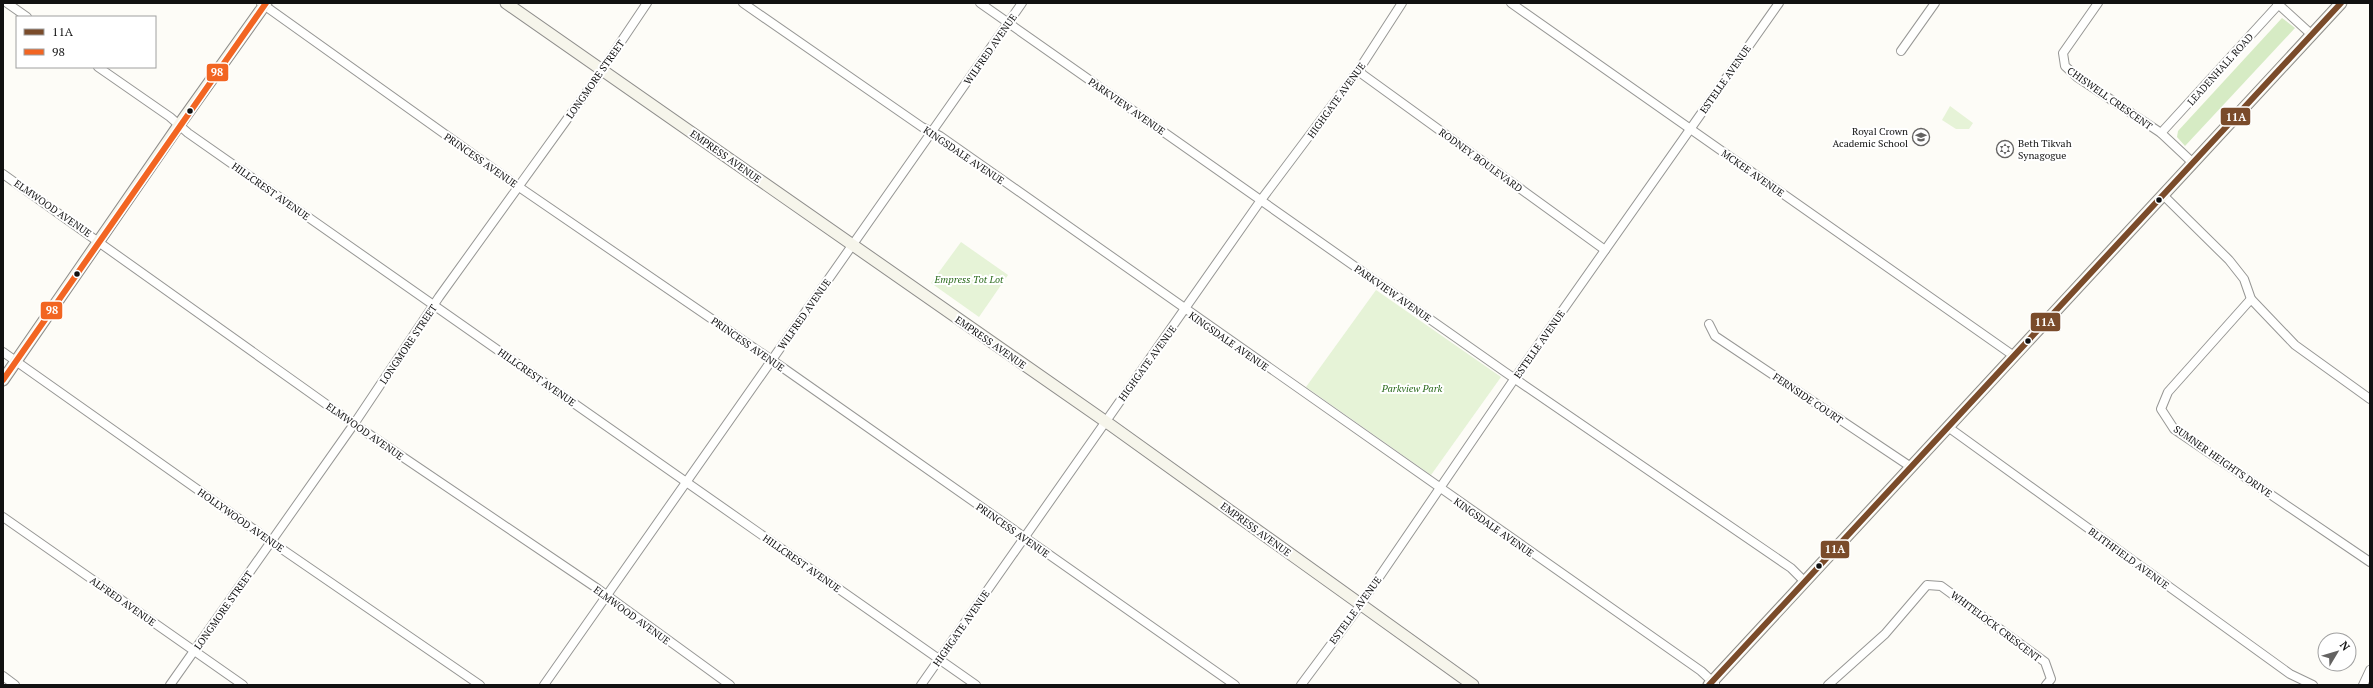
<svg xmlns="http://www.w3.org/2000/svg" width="2373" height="688" font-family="'PT Serif',serif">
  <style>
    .green { fill: #e6f3d7 }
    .forest { fill: #d6ebc4 }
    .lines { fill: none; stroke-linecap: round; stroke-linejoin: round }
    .street-casing { stroke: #979795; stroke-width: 10 }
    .secondary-casing { stroke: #8e8d8b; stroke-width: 13 }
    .street { stroke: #fffffe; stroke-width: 8 }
    .secondary { stroke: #f6f5eb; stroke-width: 11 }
    .bus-1-casing { stroke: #fff; stroke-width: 9 }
    .bus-2-casing { stroke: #fff; stroke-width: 9 }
    .bus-1 { stroke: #7a4b2a; stroke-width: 6 }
    .bus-2 { stroke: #f26522; stroke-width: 6 }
    .bus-dot { fill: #111; stroke: #fff; stroke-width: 1.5 }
    .labels { text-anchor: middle; stroke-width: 4; stroke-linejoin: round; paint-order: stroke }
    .street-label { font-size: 10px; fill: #111; stroke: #fff }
    .poi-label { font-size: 10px; fill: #111; stroke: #fff; text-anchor: end }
    .park-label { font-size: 10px; font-style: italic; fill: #2c6c1e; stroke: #fff }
    .line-badge { stroke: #fff; stroke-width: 1.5 }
    .badge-label { font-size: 11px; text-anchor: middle; font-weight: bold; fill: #fff }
  </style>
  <rect width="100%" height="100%" fill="#fdfcf7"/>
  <g class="green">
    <polygon points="1950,106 1973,123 1969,129 1956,129 1942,120"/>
    <polygon points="961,242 1008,275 979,317 931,283"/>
    <polygon points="1376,290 1501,377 1431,475 1306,387"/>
  </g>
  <polygon class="forest" points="2282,18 2295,28 2185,146 2177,137 2178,131"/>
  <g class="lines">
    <g class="street-casing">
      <g id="street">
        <polyline points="7,3 27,17"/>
        <polyline points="261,3 519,187 779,365 1235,685"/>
        <polyline points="743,3 922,127 940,136 1701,671 1715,684"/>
        <polyline points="980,3 1505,372 1791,568 1805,582"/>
        <polyline points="1511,3 2014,356"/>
        <polyline points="2098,3 2063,53 2065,66 2077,77 2161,133 2193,163"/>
        <polyline points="2277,3 2312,35"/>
        <polyline points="1901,51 1935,3"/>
        <polyline points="98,67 170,117 188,133 976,685"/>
        <polyline points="1360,68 1362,74 1605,250"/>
        <polyline points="2161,133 2279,4"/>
        <polyline points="3,174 354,424 598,589 730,685"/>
        <polyline points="2163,195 2229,260 2244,279 2251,299 2295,345 2370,399"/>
        <polyline points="2251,299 2168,392 2161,409 2174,429 2370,562"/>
        <polyline points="1709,324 1715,336 1911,467"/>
        <polyline points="3,352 276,545 480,685"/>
        <polyline points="1948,427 2290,674 2313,685"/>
        <polyline points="3,517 243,685"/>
        <polyline points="3,676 15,685"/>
        <polyline points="170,685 354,424 439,297 596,79 647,3"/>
        <polyline points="544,685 1022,3"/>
        <polyline points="921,685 1261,200 1360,68 1402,3"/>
        <polyline points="1301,685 1356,611 1515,378 1779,3"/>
        <polyline points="1828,685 1885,634 1927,585 1941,586 2045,662 2051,679 2046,685"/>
        <polyline points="2363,685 2370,670"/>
      </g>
    </g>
    <g class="secondary-casing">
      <g id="secondary">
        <polyline points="506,3 1112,426 1473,685"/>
        <polyline points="3,380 179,125 266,3"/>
        <polyline points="1709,685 2341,3"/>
      </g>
    </g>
    <use href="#street" class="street"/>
    <use href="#secondary" class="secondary"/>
    <g class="bus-1-casing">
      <polyline id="bus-1" points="1709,685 2341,3"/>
    </g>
    <g class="bus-2-casing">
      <polyline id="bus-2" points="3,380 266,3"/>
    </g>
    <use href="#bus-1" class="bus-1"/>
    <use href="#bus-2" class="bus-2"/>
  </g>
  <defs>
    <g id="school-ring" transform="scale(0.9)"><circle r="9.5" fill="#fff" stroke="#646362" stroke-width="1.5"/><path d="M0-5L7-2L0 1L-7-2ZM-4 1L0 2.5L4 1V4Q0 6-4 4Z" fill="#646362"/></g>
    <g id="synagogue-ring" transform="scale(0.9)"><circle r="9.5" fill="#fff" stroke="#646362" stroke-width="1.5"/><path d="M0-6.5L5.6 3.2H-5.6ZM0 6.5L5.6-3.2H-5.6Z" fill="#646362"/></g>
  </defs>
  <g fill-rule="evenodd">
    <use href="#school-ring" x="1921" y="137"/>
    <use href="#synagogue-ring" x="2005" y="149"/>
  </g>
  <g class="bus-dot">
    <circle cx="190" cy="111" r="3.5"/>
    <circle cx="2159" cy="200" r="3.5"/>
    <circle cx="77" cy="274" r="3.5"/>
    <circle cx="2028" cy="341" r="3.5"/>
    <circle cx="1819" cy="566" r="3.5"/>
  </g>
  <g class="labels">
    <g class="street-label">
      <text transform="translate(990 49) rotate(-55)" y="4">WILFRED AVENUE</text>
      <text transform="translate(2220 69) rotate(-48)" y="4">LEADENHALL ROAD</text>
      <text transform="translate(595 79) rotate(-55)" y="4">LONGMORE STREET</text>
      <text transform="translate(1725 79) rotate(-55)" y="4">ESTELLE AVENUE</text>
      <text transform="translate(2110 98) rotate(35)" y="4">CHISWELL CRESCENT</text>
      <text transform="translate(1336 100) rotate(-54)" y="4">HIGHGATE AVENUE</text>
      <text transform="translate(1127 106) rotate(35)" y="4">PARKVIEW AVENUE</text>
      <text transform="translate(964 155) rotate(34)" y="4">KINGSDALE AVENUE</text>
      <text transform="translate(726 156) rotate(35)" y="4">EMPRESS AVENUE</text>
      <text transform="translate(481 160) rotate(35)" y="4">PRINCESS AVENUE</text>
      <text transform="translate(1481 160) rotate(36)" y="4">RODNEY BOULEVARD</text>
      <text transform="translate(1753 173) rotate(35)" y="4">MCKEE AVENUE</text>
      <text transform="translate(271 191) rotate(35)" y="4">HILLCREST AVENUE</text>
      <text transform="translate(53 208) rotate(35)" y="4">ELMWOOD AVENUE</text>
      <text transform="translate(1393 293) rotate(35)" y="4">PARKVIEW AVENUE</text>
      <text transform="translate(804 314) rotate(-55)" y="4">WILFRED AVENUE</text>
      <text transform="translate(1229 341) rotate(35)" y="4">KINGSDALE AVENUE</text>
      <text transform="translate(991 342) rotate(35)" y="4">EMPRESS AVENUE</text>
      <text transform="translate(408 344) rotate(-56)" y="4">LONGMORE STREET</text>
      <text transform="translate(748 344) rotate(35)" y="4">PRINCESS AVENUE</text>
      <text transform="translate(1539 344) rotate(-55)" y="4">ESTELLE AVENUE</text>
      <text transform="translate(1147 363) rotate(-54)" y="4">HIGHGATE AVENUE</text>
      <text transform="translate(537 377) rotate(35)" y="4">HILLCREST AVENUE</text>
      <text transform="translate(1808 398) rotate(34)" y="4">FERNSIDE COURT</text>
      <text transform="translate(365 431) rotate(35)" y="4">ELMWOOD AVENUE</text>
      <text transform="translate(2223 461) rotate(35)" y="4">SUMNER HEIGHTS DRIVE</text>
      <text transform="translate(241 520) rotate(35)" y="4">HOLLYWOOD AVENUE</text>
      <text transform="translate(1494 527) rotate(35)" y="4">KINGSDALE AVENUE</text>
      <text transform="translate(1256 529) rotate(36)" y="4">EMPRESS AVENUE</text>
      <text transform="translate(1013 530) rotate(35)" y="4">PRINCESS AVENUE</text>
      <text transform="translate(2129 558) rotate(36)" y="4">BLITHFIELD AVENUE</text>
      <text transform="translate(802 563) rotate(35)" y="4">HILLCREST AVENUE</text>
      <text transform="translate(123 601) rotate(35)" y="4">ALFRED AVENUE</text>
      <text transform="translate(223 610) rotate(-55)" y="4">LONGMORE STREET</text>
      <text transform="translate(1355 610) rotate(-54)" y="4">ESTELLE AVENUE</text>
      <text transform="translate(632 615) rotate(36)" y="4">ELMWOOD AVENUE</text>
      <text transform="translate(1996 626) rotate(37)" y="4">WHITELOCK CRESCENT</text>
      <text transform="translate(961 628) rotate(-55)" y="4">HIGHGATE AVENUE</text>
    </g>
    <g class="poi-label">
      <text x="1908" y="135">Royal Crown<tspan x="1908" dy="12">Academic School</tspan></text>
      <text x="2018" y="147" text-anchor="start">Beth Tikvah<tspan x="2018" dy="12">Synagogue</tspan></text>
    </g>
    <g class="park-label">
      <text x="969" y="283">Empress Tot Lot</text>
      <text x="1412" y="392">Parkview Park</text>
    </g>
  </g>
  <g class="line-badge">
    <rect x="206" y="63" width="23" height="19" rx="4" fill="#f26522"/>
    <rect x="2220" y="107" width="31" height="19" rx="4" fill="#7a4b2a"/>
    <rect x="40" y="301" width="23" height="19" rx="4" fill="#f26522"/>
    <rect x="2030" y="312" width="31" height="20" rx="4" fill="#7a4b2a"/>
    <rect x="1820" y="540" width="30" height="19" rx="4" fill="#7a4b2a"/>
  </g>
  <g class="badge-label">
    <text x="217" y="76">98</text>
    <text x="2236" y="121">11A</text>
    <text x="52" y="314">98</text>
    <text x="2045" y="326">11A</text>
    <text x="1835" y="553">11A</text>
  </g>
  <rect width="2373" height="688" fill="none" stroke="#111111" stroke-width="8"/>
  <rect x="16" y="16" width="140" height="52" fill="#ffffff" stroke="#a0a0a0"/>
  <rect x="24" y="29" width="20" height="6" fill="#7a4b2a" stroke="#a0a0a0"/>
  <text x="52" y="36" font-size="12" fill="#111111">11A</text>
  <rect x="24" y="49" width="20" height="6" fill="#f26522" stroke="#a0a0a0"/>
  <text x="52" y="56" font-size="12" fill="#111111">98</text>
  <g transform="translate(2337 652) rotate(52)"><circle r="19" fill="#ffffff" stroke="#a0a0a0"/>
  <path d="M0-3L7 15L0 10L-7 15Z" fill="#646362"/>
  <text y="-6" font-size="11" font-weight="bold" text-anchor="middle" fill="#111111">N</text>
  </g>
</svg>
